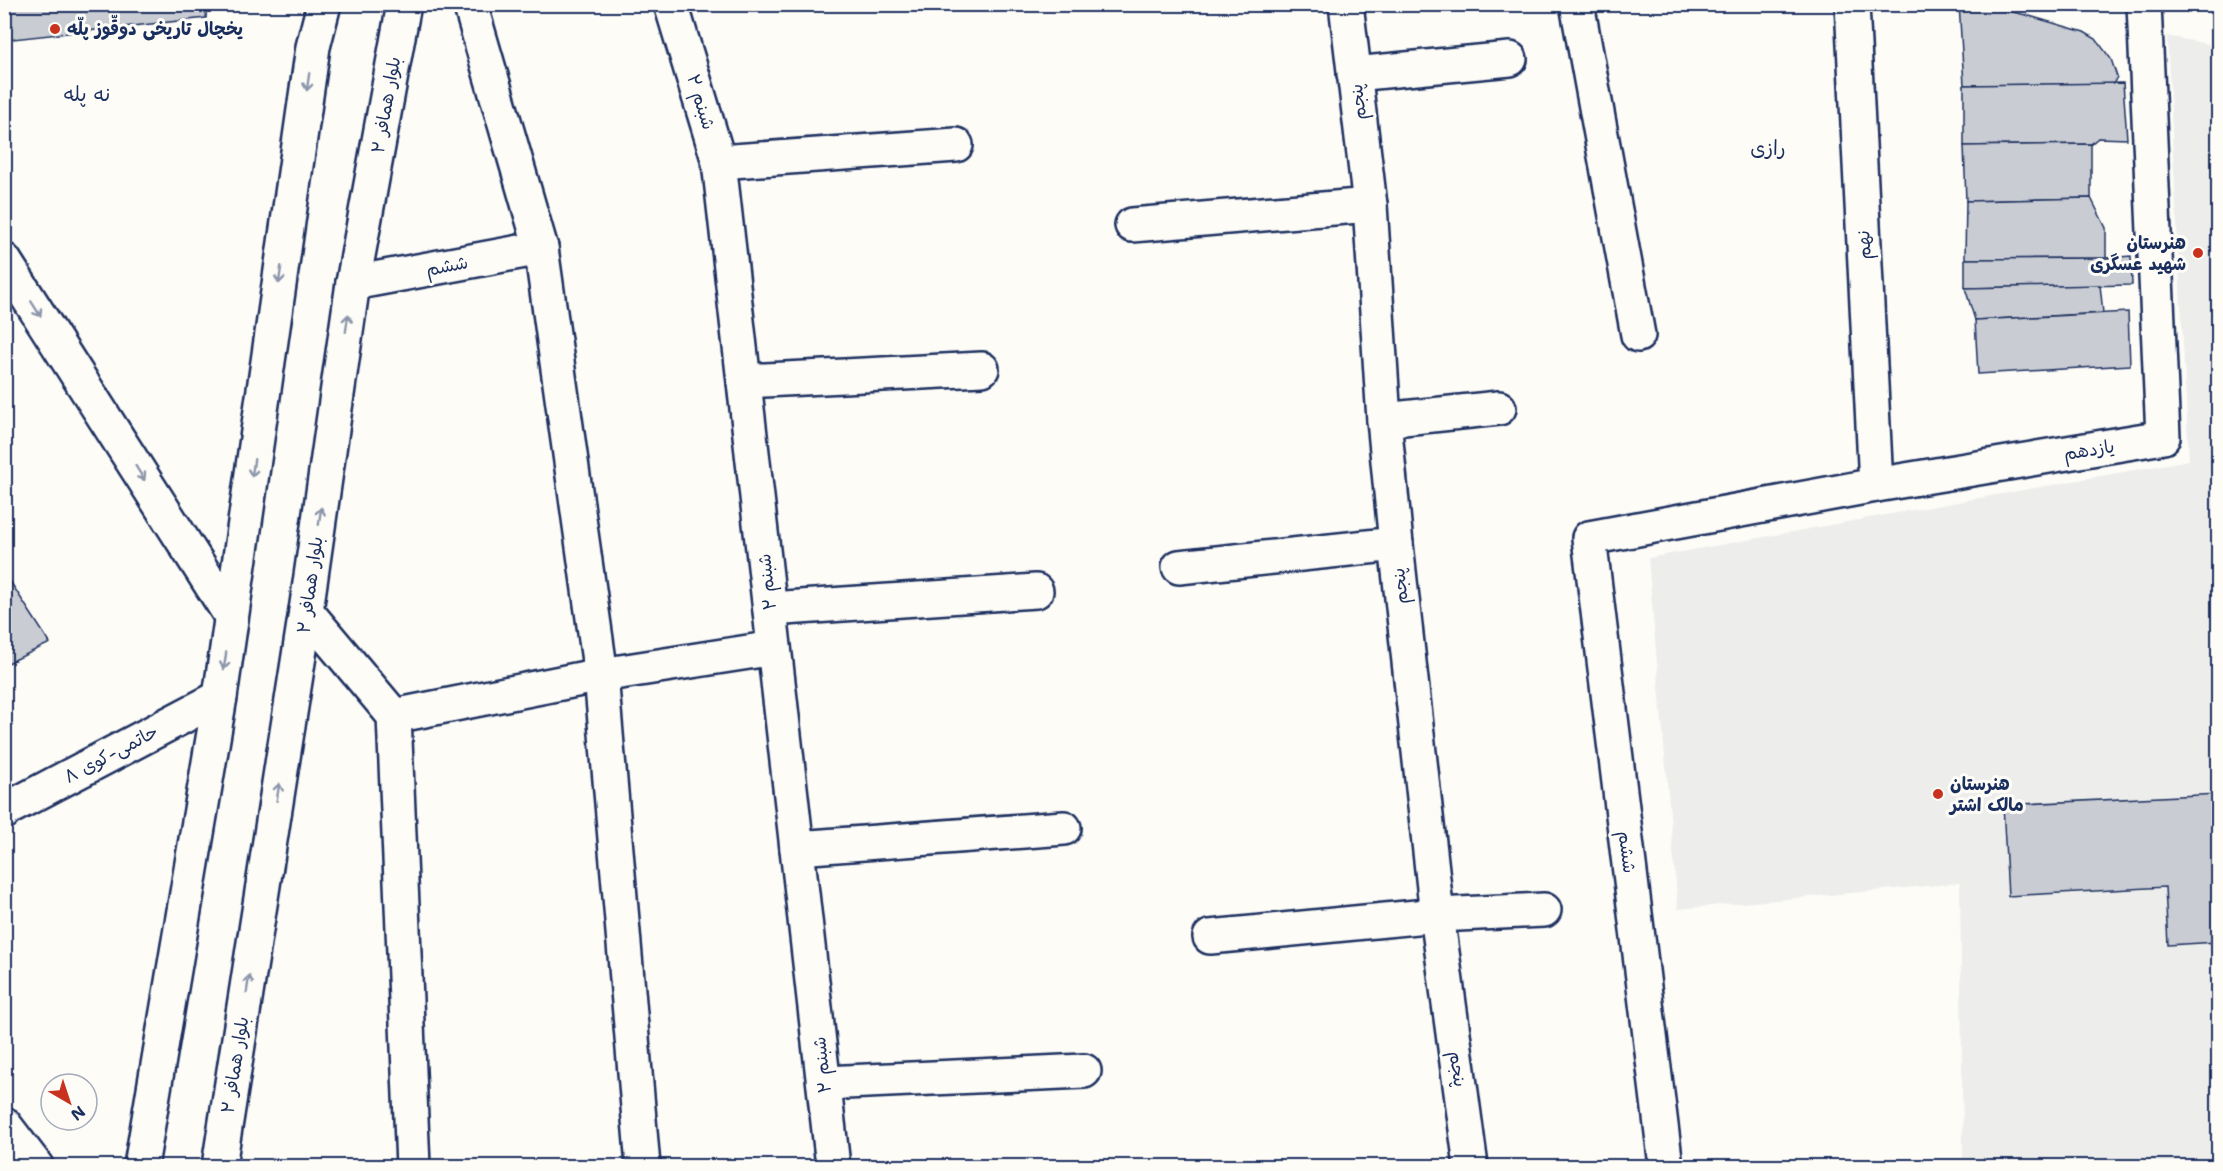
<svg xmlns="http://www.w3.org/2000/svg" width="2223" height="1171" font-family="'Shantell Sans','Playpen Sans Arabic',sans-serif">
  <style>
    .built { fill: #edeeec }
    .building { fill: #c9ccd3; stroke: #1b2f5e; stroke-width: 1.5 }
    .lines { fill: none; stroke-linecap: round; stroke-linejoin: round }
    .minor-casing { stroke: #1b2f5e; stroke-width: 38 }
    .major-casing { stroke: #1b2f5e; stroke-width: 38 }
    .minor { stroke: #fdfcf7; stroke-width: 33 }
    .major { stroke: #fdfcf7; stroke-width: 33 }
    .oneway { stroke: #8c96aa }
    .poi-dot { fill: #c8321e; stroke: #fdfcf7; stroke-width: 2 }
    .labels { text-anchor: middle; stroke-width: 6; stroke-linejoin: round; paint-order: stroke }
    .poi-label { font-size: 18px; font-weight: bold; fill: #1b2f5e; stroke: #fdfcf7; text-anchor: start }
    .street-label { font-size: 18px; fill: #1b2f5e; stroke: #fdfcf7 }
    .neighbourhood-label { font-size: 20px; fill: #1b2f5e; stroke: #fdfcf7 }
  </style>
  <rect width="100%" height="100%" fill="#fdfcf7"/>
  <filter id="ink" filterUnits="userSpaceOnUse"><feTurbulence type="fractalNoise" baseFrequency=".0167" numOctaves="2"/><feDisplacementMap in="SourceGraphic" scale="12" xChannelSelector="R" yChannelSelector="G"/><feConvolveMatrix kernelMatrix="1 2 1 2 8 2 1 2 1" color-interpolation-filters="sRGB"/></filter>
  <g filter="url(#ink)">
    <polygon class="built" points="2167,36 2218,46 2218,1166 1963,1166 1960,883 1678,909 1648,558 2189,460"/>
    <g class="building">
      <polygon points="4,4 207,4 206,18 4,40"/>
      <polygon points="1959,4 1977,4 2026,15 2084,32 2096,39 2111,59 2117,77 2113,84 1964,85"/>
      <polygon points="2123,83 2127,139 2098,138 2091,144 1964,146 1964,85"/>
      <polygon points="2091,144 2091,198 1966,201 1964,146"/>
      <polygon points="2091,198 2106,228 2106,258 1965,259 1966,201"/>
      <polygon points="2131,256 2132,285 1965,288 1965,259 2106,258"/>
      <polygon points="2100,285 2103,313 1975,320 1965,288"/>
      <polygon points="2128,312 2130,365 1978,374 1975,320"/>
      <polygon points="4,572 50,643 4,665"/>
      <polygon points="2218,794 2218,942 2168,945 2165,887 2008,896 2003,805"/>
    </g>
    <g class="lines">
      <g class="minor-casing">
        <g id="minor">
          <polyline points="470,4 541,248 601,675 643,1166"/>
          <polyline points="671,4 719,162 833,1166"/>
          <polyline points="1346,4 1370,205 1384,420 1396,544 1437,915 1471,1166"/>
          <polyline points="1577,4 1638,335"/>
          <polyline points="1852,4 1876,485"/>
          <polyline points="1354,74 1510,59"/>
          <polyline points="719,162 956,145"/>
          <polyline points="1132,225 1370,205"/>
          <polyline points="4,260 231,616"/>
          <polyline points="353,283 541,248"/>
          <polyline points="744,381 982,369"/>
          <polyline points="1384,420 1499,408"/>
          <polyline points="1179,567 1396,544"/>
          <polyline points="770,609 1036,591"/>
          <polyline points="306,611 394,716 413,1166"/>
          <polyline points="394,716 601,675 774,648"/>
          <polyline points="4,812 7,809 220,697"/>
          <polyline points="797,848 1064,828"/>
          <polyline points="1210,937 1437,915 1544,910"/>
          <polyline points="824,1083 1084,1071"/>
          <polyline points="4,1124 36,1166"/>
          <polyline points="1666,1166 1589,538 1876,485 2163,437 2144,4"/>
        </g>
      </g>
      <g class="major-casing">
        <g id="major">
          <polyline points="141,1166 220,697 313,47 324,4"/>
          <polyline points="219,1166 306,611 353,283 404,4"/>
        </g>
      </g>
      <use href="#minor" class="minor"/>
      <use href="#major" class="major"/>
    </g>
    <defs><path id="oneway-shaft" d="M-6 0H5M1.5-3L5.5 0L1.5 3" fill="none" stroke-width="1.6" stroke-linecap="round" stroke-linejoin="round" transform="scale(1.5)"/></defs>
    <g class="oneway">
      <use href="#oneway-shaft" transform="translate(308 82) rotate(98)"/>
      <use href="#oneway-shaft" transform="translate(280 275) rotate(98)"/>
      <use href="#oneway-shaft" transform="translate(36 309) rotate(58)"/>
      <use href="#oneway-shaft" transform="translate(347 323) rotate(-82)"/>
      <use href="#oneway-shaft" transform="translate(253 468) rotate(98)"/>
      <use href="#oneway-shaft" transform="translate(140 473) rotate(58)"/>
      <use href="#oneway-shaft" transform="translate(320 516) rotate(-82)"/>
      <use href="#oneway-shaft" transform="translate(225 661) rotate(98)"/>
      <use href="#oneway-shaft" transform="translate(278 792) rotate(-81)"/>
      <use href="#oneway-shaft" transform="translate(248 984) rotate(-81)"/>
    </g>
  </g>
  <g class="poi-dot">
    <circle cx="55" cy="29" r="6"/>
    <circle cx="2198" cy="253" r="6"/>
    <circle cx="1938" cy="794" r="6"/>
  </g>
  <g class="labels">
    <g class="poi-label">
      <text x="67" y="35">یخچال تاریخی دوقّوز پلّه</text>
      <text x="2186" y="249" text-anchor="end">هنرستان<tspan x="2186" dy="21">شهید عسگری</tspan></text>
      <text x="1950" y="790">هنرستان<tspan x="1950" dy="21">مالک اشتر</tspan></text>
    </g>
    <g class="street-label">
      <text transform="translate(701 102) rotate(73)" y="6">شبنم ۲</text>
      <text transform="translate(1358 102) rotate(-97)" y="6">پنجم</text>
      <text transform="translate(386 105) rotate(-80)" y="6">بلوار همافر ۲</text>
      <text transform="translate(1864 245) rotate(-93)" y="6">نهم</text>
      <text transform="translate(447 266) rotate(-11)" y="6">ششم</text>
      <text transform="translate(2089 450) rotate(-9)" y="6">یازدهم</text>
      <text transform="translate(767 582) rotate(-96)" y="6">شبنم ۲</text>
      <text transform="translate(310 585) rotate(-82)" y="6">بلوار همافر ۲</text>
      <text transform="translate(1400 586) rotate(-96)" y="6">پنجم</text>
      <text transform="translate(111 754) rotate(-28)" y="6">حاتمی-کوی ۸</text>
      <text transform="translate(1627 852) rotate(83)" y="6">ششم</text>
      <text transform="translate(235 1065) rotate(-81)" y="6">بلوار همافر ۲</text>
      <text transform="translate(822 1065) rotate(-96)" y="6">شبنم ۲</text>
      <text transform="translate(1458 1069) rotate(82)" y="6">پنجم</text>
    </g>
    <g class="neighbourhood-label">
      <text x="87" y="101">نه پله</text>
      <text x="1768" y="155">رازی</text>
    </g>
  </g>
  <rect width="2223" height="1171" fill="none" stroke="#fdfcf7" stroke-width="24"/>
  <rect x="12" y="12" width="2199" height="1147" fill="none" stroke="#1b2f5e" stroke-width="2" filter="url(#ink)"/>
  <g transform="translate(69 1102) rotate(141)"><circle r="28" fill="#fdfcf7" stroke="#a3aaba" stroke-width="1.5"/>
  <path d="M0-4.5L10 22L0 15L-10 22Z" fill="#c8321e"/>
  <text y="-9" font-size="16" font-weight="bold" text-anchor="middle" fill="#1b2f5e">N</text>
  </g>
</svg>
